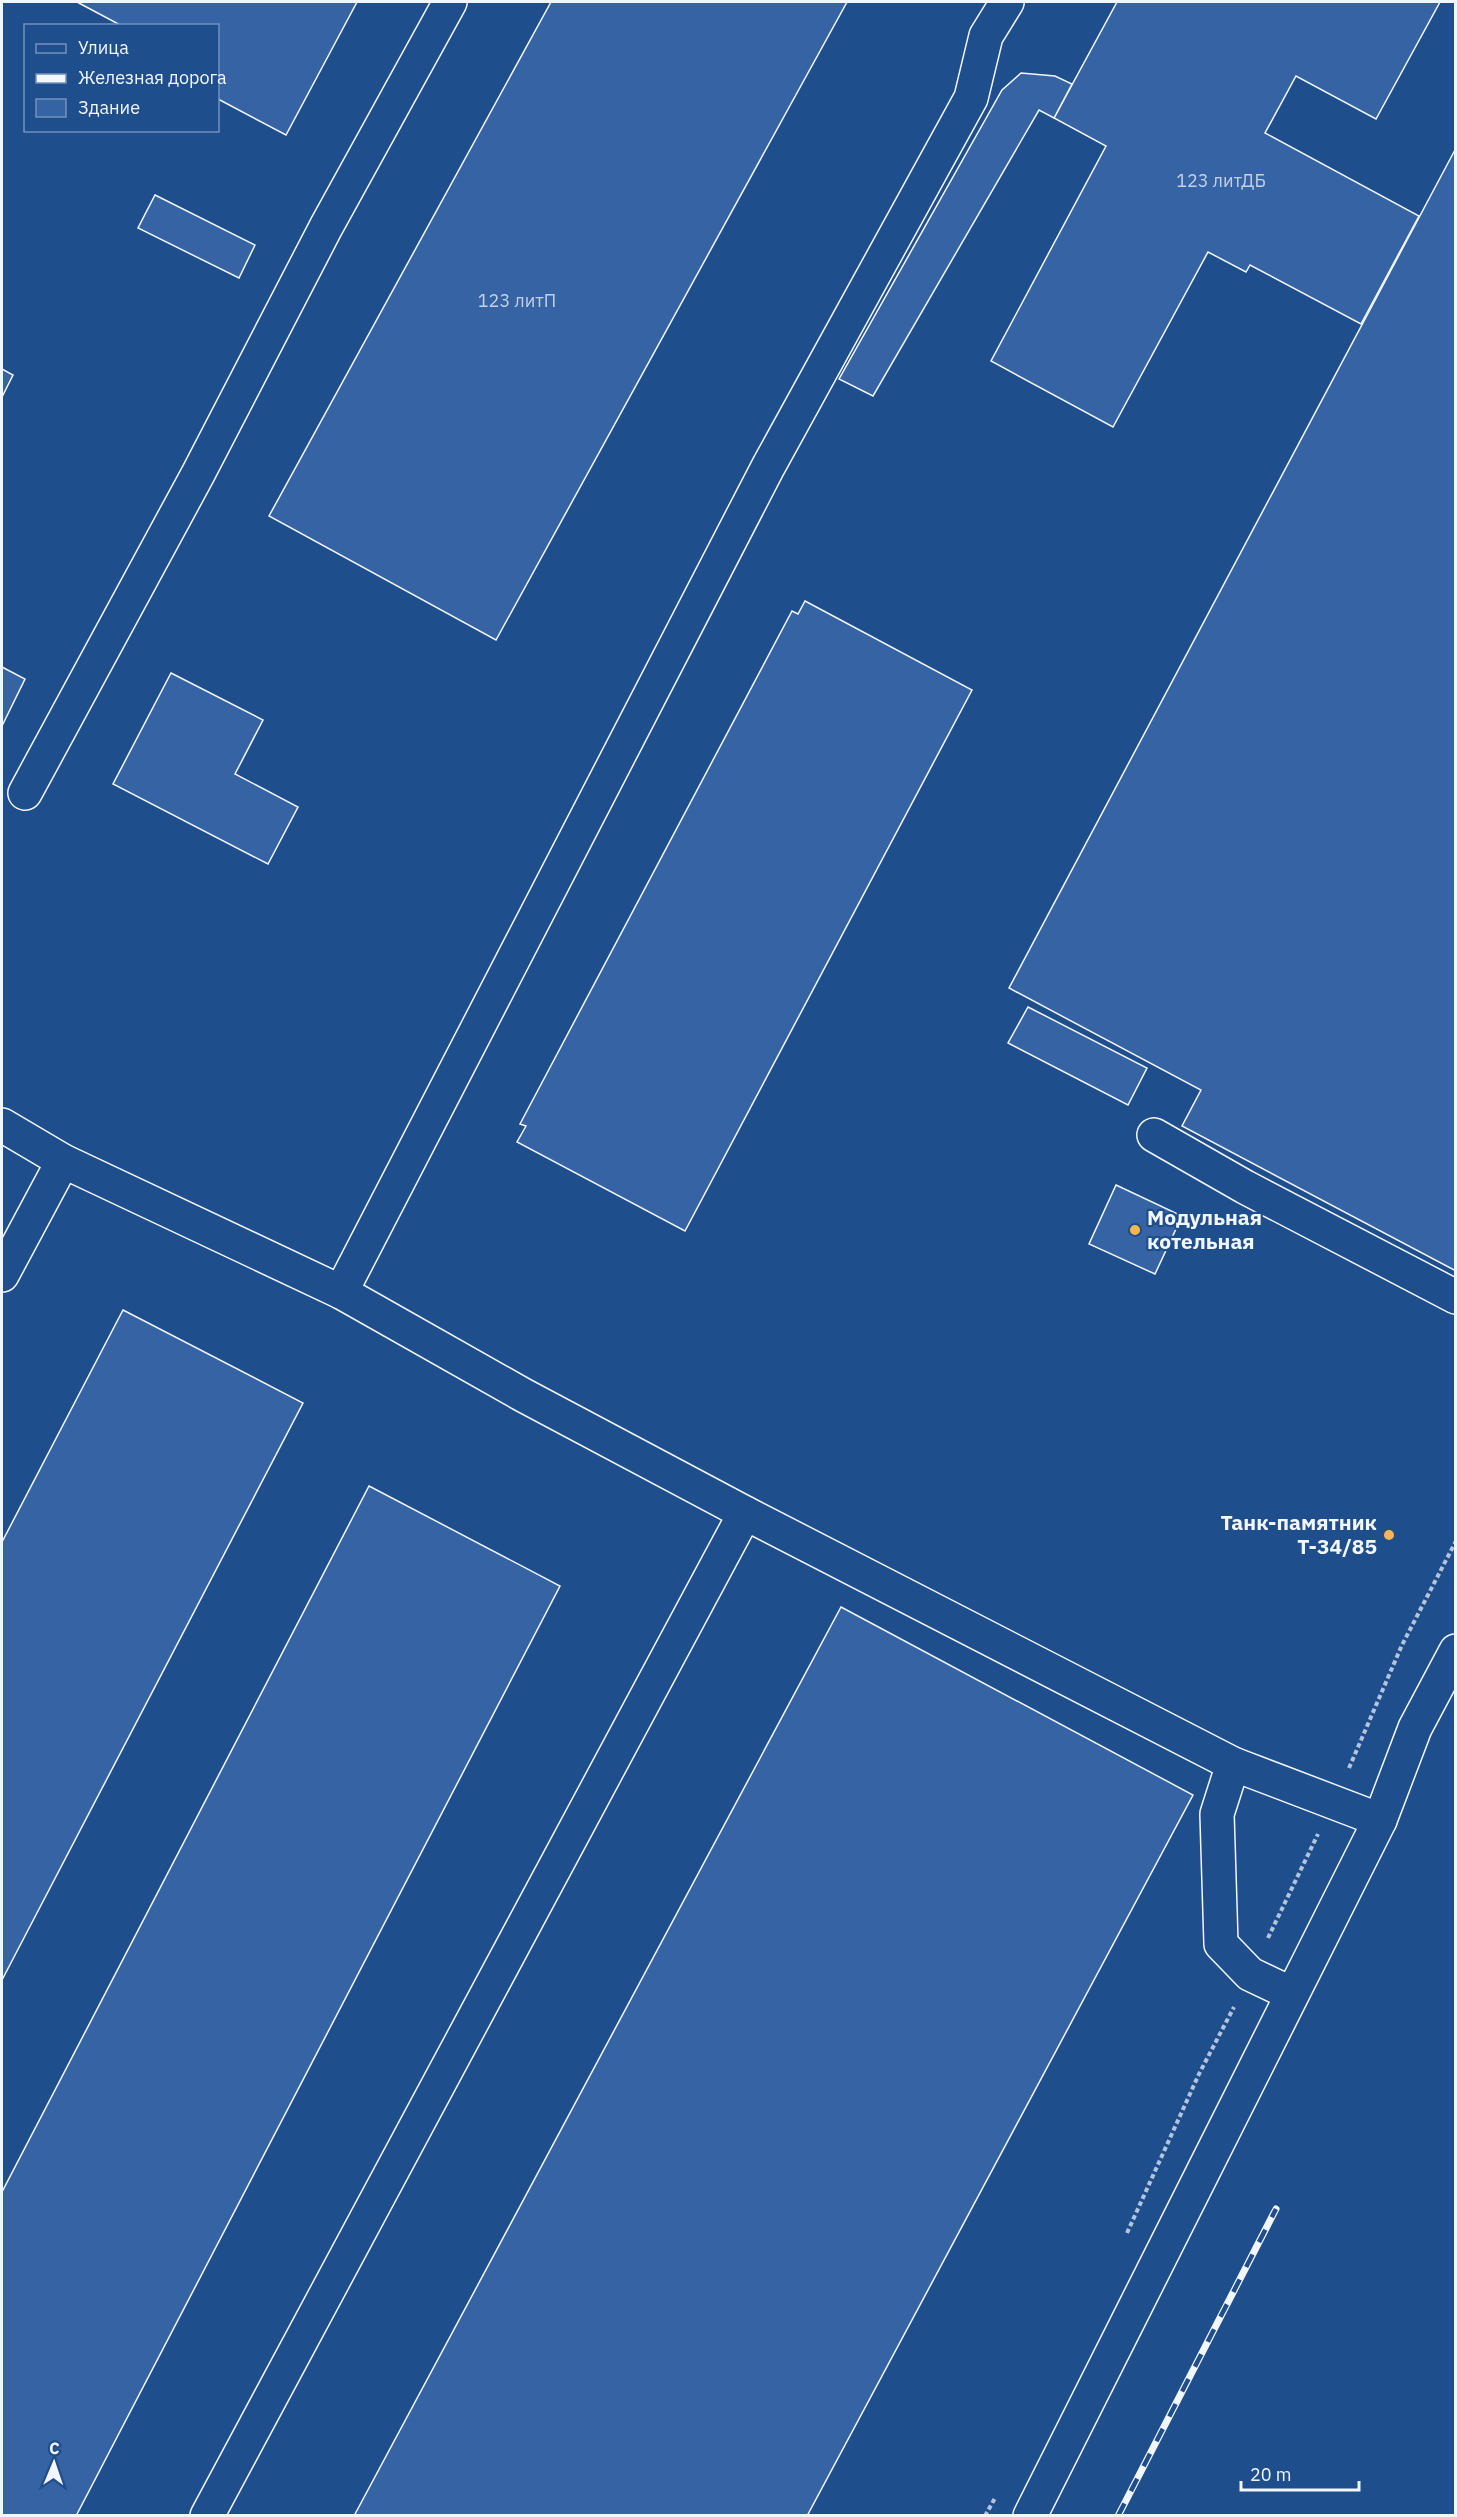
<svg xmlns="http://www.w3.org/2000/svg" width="1457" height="2517" font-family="'IBM Plex Sans',sans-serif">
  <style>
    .building { fill: #3563a3; stroke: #f2f6ff; stroke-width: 1.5 }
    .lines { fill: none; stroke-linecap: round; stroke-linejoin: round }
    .minor-casing { stroke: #f2f6ff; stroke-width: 36 }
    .path { stroke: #b3c4dc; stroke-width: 4; stroke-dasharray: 4.5 3; stroke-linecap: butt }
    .minor { stroke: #1f4e8c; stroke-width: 33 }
    .rail-casing { stroke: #f2f6ff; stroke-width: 7 }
    .rail { stroke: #1f4e8c; stroke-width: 4.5; stroke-dasharray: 14; stroke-linecap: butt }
    .poi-dot { fill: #ffb74d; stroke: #1f4e8c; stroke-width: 2 }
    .labels { text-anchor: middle; stroke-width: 4.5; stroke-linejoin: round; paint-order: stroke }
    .number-label { font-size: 18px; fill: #c3d1e8 }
    .poi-label { font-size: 21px; font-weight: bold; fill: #f2f6ff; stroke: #1f4e8c; text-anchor: start }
  </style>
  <rect width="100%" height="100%" fill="#1f4e8c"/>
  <g class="building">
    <polygon points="77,2 357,2 286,135 218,99 218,26 122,26"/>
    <polygon points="551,2 847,2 496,640 269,516"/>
    <polygon points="1117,2 1440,2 1376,119 1296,76 1265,133 1419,216 1361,324 1250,265 1246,272 1208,252 1113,427 991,361 1106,146 1054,118"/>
    <polygon points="1021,73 1055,76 1072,84 1054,118 1039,110 873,396 839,379 1002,90"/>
    <polygon points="1456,148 1456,1271 1182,1126 1201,1090 1009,988"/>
    <polygon points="155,195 255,245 239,278 138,228"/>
    <polygon points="2,369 13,375 2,397"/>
    <polygon points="805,601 972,690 685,1231 517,1142 526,1126 520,1124 792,611 798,614"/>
    <polygon points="2,667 25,679 2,726"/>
    <polygon points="171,673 263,720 235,774 298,807 268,864 113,784"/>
    <polygon points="1028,1007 1147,1068 1128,1105 1008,1043"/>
    <polygon points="1116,1185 1182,1216 1155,1274 1089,1244"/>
    <polygon points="123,1310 303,1403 2,1980 2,1542"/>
    <polygon points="369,1486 560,1586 76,2516 2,2516 2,2192"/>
    <polygon points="841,1607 1193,1795 807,2516 354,2516"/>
  </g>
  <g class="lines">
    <g class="minor-casing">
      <g id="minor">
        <polyline points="25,793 198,474 326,227 450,2"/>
        <polyline points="2,1125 63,1161 341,1292 523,1395 745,1513 1233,1764 1380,1820"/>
        <polyline points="1154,1135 1245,1187 1456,1297"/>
        <polyline points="2,1275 63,1161"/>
        <polyline points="341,1292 768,467 971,98 986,36 1007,2"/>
        <polyline points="1233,1764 1217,1814 1221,1944 1250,1974 1292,1994"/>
        <polyline points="207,2516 745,1513"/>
        <polyline points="1030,2516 1380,1820 1415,1728 1456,1651"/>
      </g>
    </g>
    <g class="path">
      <polyline points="1349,1768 1402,1645 1456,1541"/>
      <polyline points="1268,1938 1318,1834"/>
      <polyline points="1127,2233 1199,2074 1234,2007"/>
      <polyline points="985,2516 995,2498"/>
    </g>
    <use href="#minor" class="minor"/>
    <g class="rail-casing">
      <polyline id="rail" points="1118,2516 1276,2209"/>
    </g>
    <use href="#rail" class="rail"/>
  </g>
  <g class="poi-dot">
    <circle cx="1135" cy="1230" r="6"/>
    <circle cx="1389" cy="1535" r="6"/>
  </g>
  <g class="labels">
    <g class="number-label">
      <text x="1221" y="187">123 литДБ</text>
      <text x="517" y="307">123 литП</text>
    </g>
    <g class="poi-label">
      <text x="1147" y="1225">Модульная<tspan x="1147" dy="24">котельная</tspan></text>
      <text x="1377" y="1530" text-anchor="end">Танк-памятник<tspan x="1377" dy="24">Т-34/85</tspan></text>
    </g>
  </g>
  <rect width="1457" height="2517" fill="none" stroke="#f2f6ff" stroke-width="6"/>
  <rect x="24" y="24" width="195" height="108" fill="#1f4e8c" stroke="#7391ba" stroke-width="1.5"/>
  <rect x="36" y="44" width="30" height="9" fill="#1f4e8c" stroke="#7391ba" stroke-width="1.5"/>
  <text x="78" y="54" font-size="18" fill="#f2f6ff">Улица</text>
  <rect x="36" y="74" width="30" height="9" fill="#f2f6ff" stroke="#7391ba" stroke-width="1.5"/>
  <text x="78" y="84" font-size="18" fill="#f2f6ff">Железная дорога</text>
  <rect x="36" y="99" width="30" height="18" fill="#3563a3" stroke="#7391ba" stroke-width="1.5"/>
  <text x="78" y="114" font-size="18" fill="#f2f6ff">Здание</text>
  <g transform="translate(54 2463) rotate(2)" stroke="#1f4e8c" stroke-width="4.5" paint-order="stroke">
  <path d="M0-4.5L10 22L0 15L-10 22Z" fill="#f2f6ff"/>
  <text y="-9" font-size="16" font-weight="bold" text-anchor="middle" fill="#f2f6ff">С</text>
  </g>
  <path d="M1241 2481v9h118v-9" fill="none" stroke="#f2f6ff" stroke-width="3"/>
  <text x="1250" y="2481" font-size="18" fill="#f2f6ff" stroke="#1f4e8c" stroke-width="4.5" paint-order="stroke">20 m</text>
</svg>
